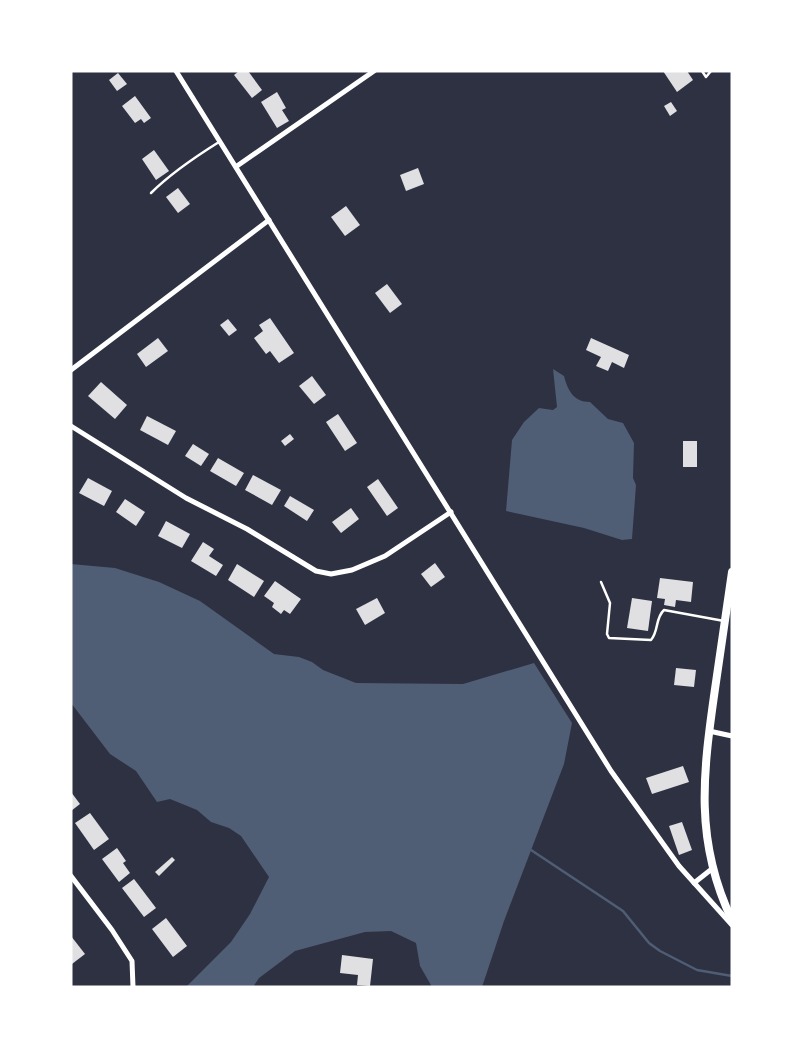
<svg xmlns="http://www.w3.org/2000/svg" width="803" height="1058" font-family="Literata,serif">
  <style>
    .water { fill: #4f5d75 }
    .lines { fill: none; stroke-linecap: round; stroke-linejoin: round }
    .stream { stroke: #4f5d75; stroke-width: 2.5 }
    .building { fill: #e0e0e3 }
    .service { stroke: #fff; stroke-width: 2.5 }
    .minor { stroke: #fff; stroke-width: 5 }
    .primary { stroke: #fff; stroke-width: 8 }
  </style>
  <rect width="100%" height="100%" fill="#2d3142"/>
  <g class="water">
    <path d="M553 369 564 376C568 391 574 402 590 402L608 419 623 423 634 443 633 478 636 485 632 539 622 540 584 528 506 511 512 440 524 422 539 408 553 410 557 407Z"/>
    <polygon points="71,564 115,568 159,582 200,601 274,654 299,657 312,662 323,670 356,683 463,684 534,663 572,723 564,764 504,921 482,987 432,987 420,966 416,943 391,931 365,932 295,951 259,978 253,987 186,987 231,942 250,914 269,877 241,836 229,828 211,822 197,810 170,799 157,802 136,771 110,754 71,703"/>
  </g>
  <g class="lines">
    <polyline class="stream" points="531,850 623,911 649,943 660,951 697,970 732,976"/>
  </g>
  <g class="building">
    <polygon points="239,71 248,71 262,90 252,98 234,75"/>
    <polygon points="663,71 687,71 693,80 677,92"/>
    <polygon points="118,73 127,84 117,91 109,80"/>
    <polygon points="277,92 286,108 282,110 289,121 277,128 261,102"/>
    <polygon points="135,96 151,118 144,123 141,119 135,123 122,106"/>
    <polygon points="671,102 677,111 670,116 664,106"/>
    <polygon points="154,150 169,171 156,180 142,159"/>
    <polygon points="418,168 424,184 406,191 400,175"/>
    <polygon points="178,188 190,204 178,213 166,197"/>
    <polygon points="346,206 360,225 345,236 331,217"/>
    <polygon points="387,284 402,304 390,313 375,293"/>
    <polygon points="270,318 294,353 279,363 270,351 266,354 254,338 263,331 259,325"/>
    <polygon points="228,319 237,330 229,336 220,325"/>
    <polygon points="158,338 168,351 146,367 137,354"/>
    <polygon points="591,338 629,355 624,368 612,362 608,371 596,366 601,357 586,350"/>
    <polygon points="312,376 326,395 314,404 299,386"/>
    <polygon points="101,382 127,405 115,419 88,396"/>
    <polygon points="338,414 357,443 345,451 326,422"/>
    <polygon points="147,416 176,431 168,445 140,430"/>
    <polygon points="290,434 294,439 285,446 281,441"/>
    <rect x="683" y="441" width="14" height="26"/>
    <polygon points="193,444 209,454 201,466 185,456"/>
    <polygon points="218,458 244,473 236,486 210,471"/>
    <polygon points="253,475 281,490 272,505 245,490"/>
    <polygon points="88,478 112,491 104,506 79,493"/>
    <polygon points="378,479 398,508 387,516 367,487"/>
    <polygon points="290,496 314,510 307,521 284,506"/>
    <polygon points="125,499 145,512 136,526 116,512"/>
    <polygon points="351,508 359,519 341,533 332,522"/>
    <polygon points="166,521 190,534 182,548 158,536"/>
    <polygon points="203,542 214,549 209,556 223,565 216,576 191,561"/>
    <polygon points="435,563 445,577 431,587 421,574"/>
    <polygon points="237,564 264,581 254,597 228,580"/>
    <polygon points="660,578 693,582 691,602 676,600 675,607 664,605 665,599 657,598"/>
    <polygon points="275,581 301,599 290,614 284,610 281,614 272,607 274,603 264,596"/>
    <polygon points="377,598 385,613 365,625 356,609"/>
    <polygon points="632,598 652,601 648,631 627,628"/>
    <polygon points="676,668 696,670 694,687 674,685"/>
    <polygon points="683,766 689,782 652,794 646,778"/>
    <polygon points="71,792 80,804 71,811"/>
    <polygon points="90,813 109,839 94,850 75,823"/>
    <polygon points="682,822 692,850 679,855 669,826"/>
    <polygon points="117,848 126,861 123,863 130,873 119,882 102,859"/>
    <polygon points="172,857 175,860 159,876 155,872"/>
    <polygon points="134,879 156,908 144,917 122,888"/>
    <polygon points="166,918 187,946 173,957 152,929"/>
    <polygon points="71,936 85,954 72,964 71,962"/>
    <polygon points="342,955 373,959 370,986 357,985 358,975 340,973"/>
  </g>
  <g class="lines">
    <g class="service">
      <polyline points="702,71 706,77 711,71"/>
      <path d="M151 193C171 173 195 157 219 142"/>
      <path d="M601 582 610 603 607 634 609 638 651 640C659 631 655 618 664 610L724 621"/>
    </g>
    <g class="minor">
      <polyline points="176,71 611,771 679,866 732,925"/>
      <polyline points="237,166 374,71"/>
      <polyline points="71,370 269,220"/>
      <polyline points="71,426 186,498 247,529 316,571 331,574 352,570 385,556 451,512"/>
      <polyline points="709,731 732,736"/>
      <polyline points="71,876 112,930 132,961 133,987"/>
      <polyline points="694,883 713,868"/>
    </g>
    <path class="primary" d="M732 572C726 611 721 650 715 689 703 773 694 841 732 920"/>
  </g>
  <rect width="803" height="1058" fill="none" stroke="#ffffff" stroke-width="145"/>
</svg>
